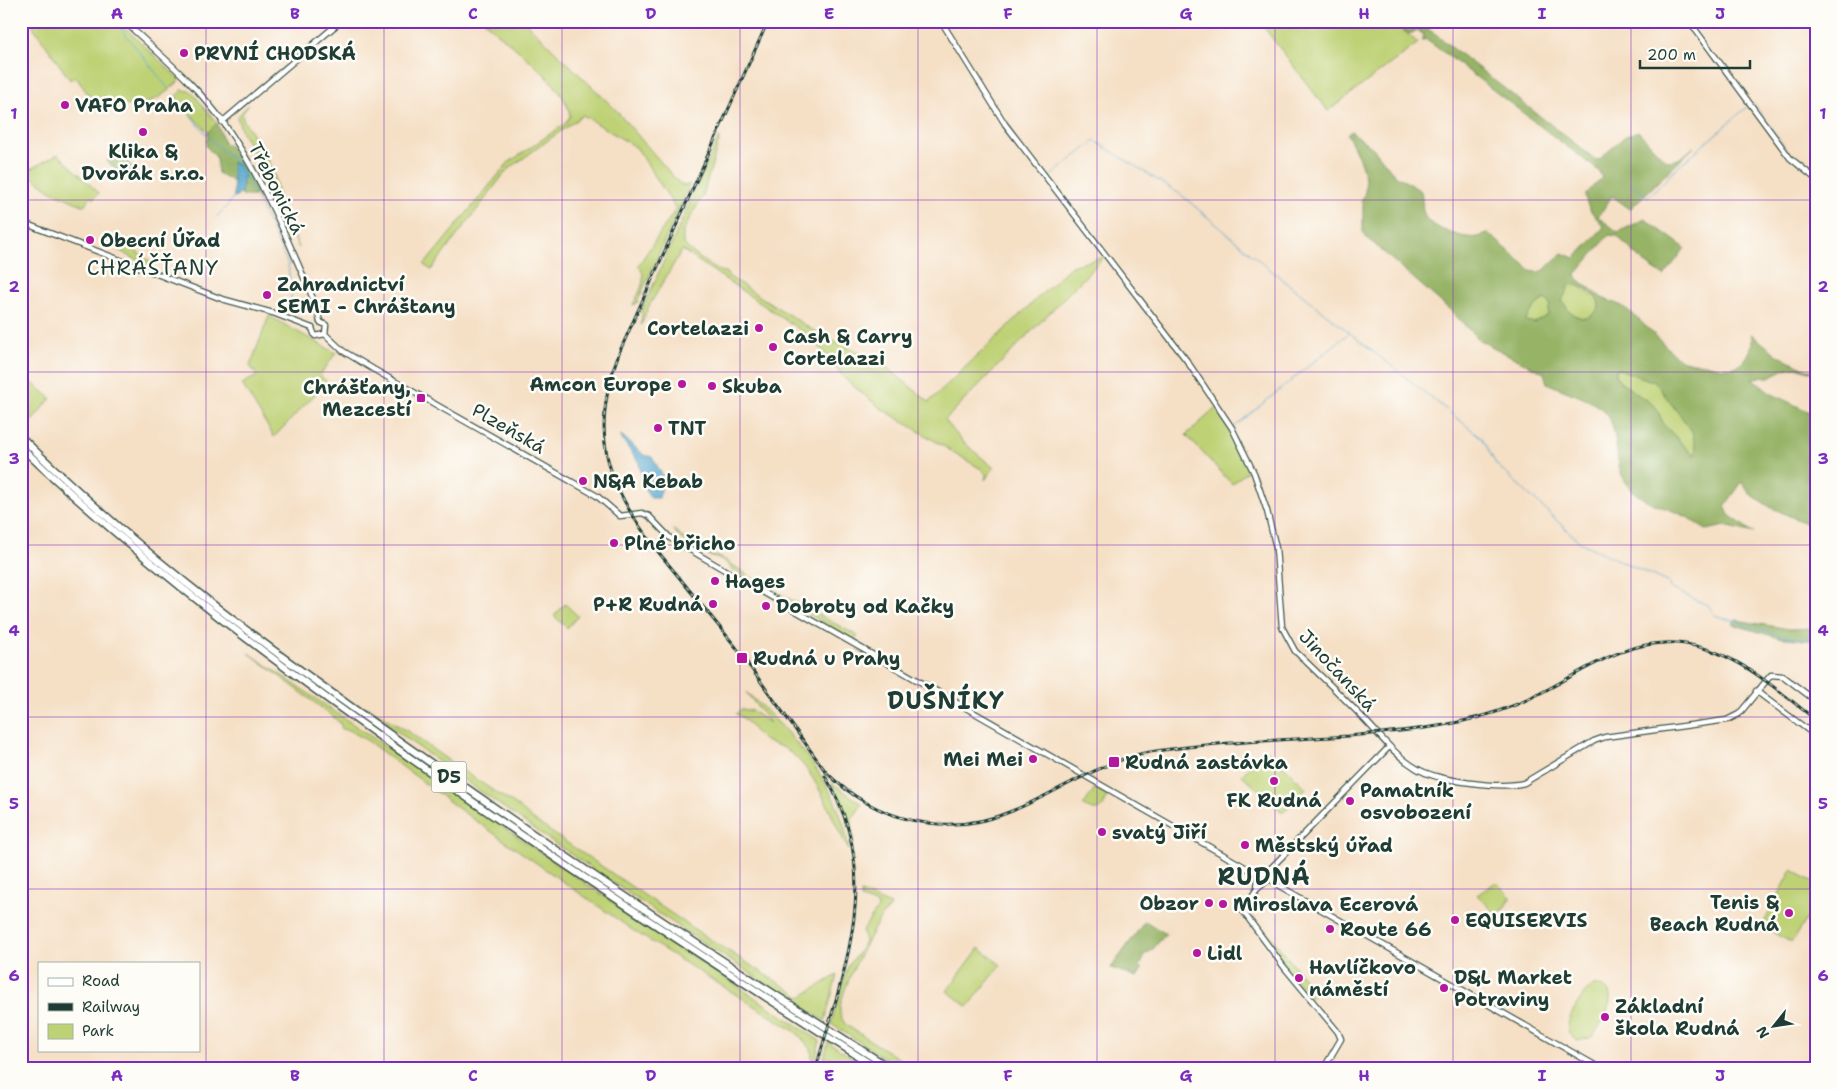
<svg xmlns="http://www.w3.org/2000/svg" width="1837" height="1089" font-family="'Shantell Sans',sans-serif">
  <style>
    .green { fill: #bed174; stroke: #6e8754 }
    .forest { fill: #96b366; stroke: #5a784d; fill-rule: evenodd }
    .water { fill: #52a6ce; stroke: #387281 }
    .lines { fill: none; stroke-linecap: round; stroke-linejoin: round }
    .stream { stroke: #52a6ce; stroke-width: 1 }
    .secondary-casing { stroke: #3f554a; stroke-width: 7 }
    .highway-casing { stroke: #3f554a; stroke-width: 9 }
    .secondary { stroke: #fff; stroke-width: 4.5 }
    .highway { stroke: #fff; stroke-width: 6 }
    .rail-casing { stroke: #1f3d34; stroke-width: 3 }
    .rail { stroke: #fdfcf7; stroke-width: 1; stroke-dasharray: 4; stroke-linecap: butt }
    .grid { fill: none; stroke: #7b2cbf; stroke-width: 1; stroke-opacity: 0.55 }
    .poi-dot { fill: #b5179e; stroke: #fdfcf7; stroke-width: 2 }
    .labels { text-anchor: middle; stroke-width: 5; stroke-linejoin: round; paint-order: stroke }
    .shield { fill: #fdfcf7; stroke: #62766e; stroke-width: 1 }
    .shield-label { font-size: 18px; font-weight: bold; fill: #1f3d34 }
    .poi-label { font-size: 19px; font-weight: bold; fill: #1f3d34; stroke: #fdfcf7; text-anchor: start }
    .street-label { font-size: 19px; fill: #1f3d34; stroke: #fdfcf7 }
    .quarter-label { font-size: 21px; letter-spacing: 1px; fill: #1f3d34; stroke: #fdfcf7 }
    .district-label { font-size: 24px; font-weight: bold; letter-spacing: 1px; fill: #1f3d34; stroke: #fdfcf7 }
    .neatline { fill: none; stroke: #7b2cbf; stroke-width: 2 }
    .grid-label { font-size: 16px; text-anchor: middle; font-weight: bold; fill: #7b2cbf }
  </style>
  <rect width="100%" height="100%" fill="#fdfcf7"/>
  <filter id="ink" filterUnits="userSpaceOnUse"><feTurbulence type="fractalNoise" baseFrequency=".02" numOctaves="2"/><feDisplacementMap in="SourceGraphic" scale="10" xChannelSelector="R" yChannelSelector="G"/><feConvolveMatrix kernelMatrix="1 2 1 2 8 2 1 2 1" color-interpolation-filters="sRGB"/></filter>
  <filter id="wash" filterUnits="userSpaceOnUse"><feTurbulence type="fractalNoise" baseFrequency=".0096" numOctaves="4" result="noise"/><feDisplacementMap in="SourceGraphic" scale="20" xChannelSelector="R" yChannelSelector="G"/><feGaussianBlur stdDeviation="1.12" result="paint"/><feColorMatrix in="noise" values="0 0 0 0 0 0 0 0 0 0 0 0 0 0 0 0 0 1.4 0 .05"/><feComposite in="paint" operator="in"/></filter>
  <g filter="url(#wash)">
    <rect width="100%" height="100%" fill="#f5dfc5"/>
    <g class="green">
      <path d="M29 21H118L180 80C148 111 137 105 96 105L75 76 70 80Z"/>
      <path d="M484 21H524L615 109 678 182 684 186 690 184 637 303 633 305C638 294 650 276 638 266L676 209 637 148 583 115 507 170 431 270 424 265 508 163 566 123 570 116C566 82 507 44 484 21Z"/>
      <polygon points="1259,21 1392,21 1418,43 1328,111"/>
      <polygon points="182,90 191,91 217,123 208,132 174,98"/>
      <polygon points="249,104 242,114 243,119 268,159 274,174 279,198 299,248 272,189 242,132 237,117"/>
      <path d="M720 138 703 195 683 231V243C690 251 716 273 726 272L728 276 811 329 884 365 929 402 1071 266 1104 257 945 420 962 441 994 468 985 480 986 474 981 469 879 407 845 379 812 338 682 250 649 306 641 325 642 310 718 139Z"/>
      <polygon points="58,154 99,193 93,199 91,196 84,206 53,192 25,172"/>
      <polygon points="119,238 153,264 148,266 118,250 111,240"/>
      <path d="M1570 284 1577 285 1598 299 1599 307 1591 318C1579 321 1563 309 1562 297Z"/>
      <polygon points="1546,299 1550,304 1548,315 1534,323 1526,321 1525,319 1537,304"/>
      <polygon points="269,316 336,353 320,375 327,382 274,437 242,384 257,376 250,366"/>
      <polygon points="1619,369 1655,382 1692,431 1696,449 1694,456 1664,425 1656,407 1620,382 1616,375 1616,370"/>
      <polygon points="21,374 51,398 32,421 27,423 30,429 26,435 21,430"/>
      <polygon points="1216,408 1236,440 1249,470 1232,484 1186,435"/>
      <polygon points="673,529 683,538 713,556 722,558 760,583 858,636 854,640 733,570 723,560 709,556 681,539"/>
      <polygon points="565,604 578,616 567,628 554,616"/>
      <polygon points="249,653 648,926 648,929 655,931 820,1041 813,1068 811,1049 796,1032 634,931 466,814 368,741 351,731 342,729 340,723 331,715"/>
      <path d="M746 692C792 733 841 786 849 850 830 817 820 776 789 751 781 745 772 745 764 740 753 733 750 720 736 714L741 709 752 711 770 723Z"/>
      <path d="M367 707 409 732 460 769 520 808 532 819 700 933 801 997 837 975 825 1021C668 922 514 818 365 708Z"/>
      <polygon points="1266,749 1306,788 1283,813 1242,775"/>
      <polygon points="832,783 862,804 852,820 853,840 846,816"/>
      <path d="M1095 788 1107 795C1104 812 1097 813 1083 806Z"/>
      <polygon points="1792,870 1816,884 1816,903 1791,943 1764,927 1763,924"/>
      <polygon points="1496,882 1511,897 1504,909 1496,914 1477,895"/>
      <path d="M861 893 891 905C889 911 884 912 881 917 870 934 837 996 840 1014 841 1018 844 1022 846 1025L914 1068H900L831 1024 849 963 855 958 865 941 862 931 878 908 877 904 861 899Z"/>
      <polygon points="1267,932 1316,993 1310,998 1262,936"/>
      <polygon points="979,948 1001,965 968,1007 947,991"/>
      <path d="M1593 986C1627 984 1601 1025 1592 1037L1578 1041C1573 1038 1568 1035 1568 1029 1566 1019 1584 990 1593 986Z"/>
      <polygon points="828,1042 868,1068 849,1068 838,1061 827,1057 824,1059"/>
    </g>
    <g class="forest">
      <path d="M1392 21H1418L1596 160 1600 159 1624 137 1638 131 1665 160C1677 164 1685 154 1694 147L1630 209 1612 196 1598 217 1618 232 1645 219 1685 248 1664 276 1645 263 1617 236 1609 235 1576 274 1577 278 1602 298 1622 306 1633 314 1679 359C1689 364 1699 362 1709 365 1726 369 1739 372 1749 353 1752 347 1753 340 1751 334L1779 356 1816 373 1796 367 1785 369 1769 377 1752 378 1770 393 1816 415V528L1770 507 1749 493 1742 482 1725 506 1729 515 1754 533 1725 526 1707 530C1701 528 1697 523 1692 520 1668 505 1636 506 1622 475 1614 457 1619 428 1605 412 1591 398 1565 392 1547 383L1544 373 1479 340 1450 310 1366 237 1363 231V203L1361 201C1374 185 1356 150 1347 134L1351 131 1374 149 1395 175 1421 191C1423 200 1421 210 1426 218 1432 228 1465 240 1477 237 1481 237 1484 234 1488 233L1533 272 1543 271 1562 253 1575 258 1604 227C1596 217 1586 208 1585 195L1602 177 1599 171 1446 54 1425 39 1422 41 1424 35 1417 31 1409 34ZM1574 284C1585 287 1599 294 1599 307 1587 327 1571 317 1562 300L1570 285ZM1545 299 1550 304 1548 315 1534 323 1526 321V319L1537 304ZM1619 369 1655 382 1692 431 1696 449 1694 456 1664 425 1656 407 1620 382 1616 375V370Z"/>
      <polygon points="217,123 224,143 236,149 259,189 254,196 243,196 234,182 218,173 216,157 206,146 208,132"/>
      <polygon points="119,150 135,172 120,174 107,161"/>
      <polygon points="1736,620 1789,629 1816,628 1816,641 1776,637 1732,624"/>
      <polygon points="1145,921 1166,934 1151,951 1144,955 1142,963 1138,965 1142,969 1137,977 1111,968"/>
    </g>
    <g class="water">
      <polygon points="232,162 238,164 244,176 241,193 234,198"/>
      <polygon points="621,435 644,455 652,457 664,478 659,498 651,498 644,488 639,463 621,438"/>
    </g>
    <g class="lines">
      <g class="stream">
        <polyline points="115,21 170,91"/>
        <path d="M174 95C189 112 220 156 239 161L288 264 292 304"/>
        <polyline points="1752,104 1754,104 1792,157 1801,164"/>
        <polyline points="1048,178 1095,141 1180,194 1272,271 1482,438 1496,464 1581,543 1669,583 1670,588 1709,606 1714,615 1783,636 1816,640"/>
        <polyline points="1631,184 1648,197 1678,167 1748,106"/>
        <polyline points="216,217 225,209 233,197"/>
        <polyline points="1233,428 1349,333"/>
      </g>
    </g>
  </g>
  <g filter="url(#ink)">
    <g class="lines">
      <g class="secondary-casing">
        <g id="secondary">
          <path d="M124 21C158 53 196 84 223 122 263 178 290 245 317 308L320 322"/>
          <path d="M941 21 1005 124 1187 361 1232 428 1254 473 1267 511 1276 548 1282 627 1295 651C1319 674 1343 697 1366 721 1381 737 1396 756 1416 768 1436 781 1500 789 1524 783L1594 741 1605 737 1727 720 1739 714 1771 675 1783 676 1816 701"/>
          <polyline points="1689,21 1790,158 1816,179"/>
          <polyline points="222,122 341,21"/>
          <polyline points="21,222 222,299 273,313 312,328"/>
          <polyline points="320,322 326,325 325,334"/>
          <polyline points="312,328 315,336 325,334"/>
          <polyline points="325,334 343,351 373,369 597,496 620,516 642,513 649,516 670,538 740,579 1250,870 1265,874 1276,884 1600,1068"/>
          <polyline points="1756,691 1816,736"/>
          <polyline points="1263,873 1271,868 1389,747"/>
          <polyline points="1268,877 1267,881 1257,889 1242,910 1284,967 1338,1032 1341,1039 1324,1068"/>
          <polyline points="1257,889 1258,877 1261,874"/>
        </g>
      </g>
      <g class="highway-casing">
        <g id="highway">
          <path d="M21 437C147 562 290 665 435 766 584 871 736 971 890 1068"/>
          <path d="M21 447C148 569 289 673 433 774 579 876 727 973 877 1068"/>
        </g>
      </g>
      <use href="#secondary" class="secondary"/>
      <use href="#highway" class="highway"/>
      <g class="rail-casing">
        <g id="rail">
          <path d="M651 543 735 646 826 772C875 821 946 839 1012 811 1056 793 1097 764 1144 753 1211 742 1281 740 1348 736 1405 731 1461 727 1515 705 1568 684 1616 639 1676 643 1732 647 1773 687 1816 720"/>
          <path d="M655 548C605 481 589 434 619 353L768 21"/>
          <path d="M816 1068C844 969 885 874 825 776"/>
        </g>
      </g>
      <use href="#rail" class="rail"/>
    </g>
  </g>
  <path class="grid" d="M206 21V1068M384 21V1068M562 21V1068M740 21V1068M918 21V1068M1097 21V1068M1275 21V1068M1453 21V1068M1631 21V1068M21 200H1816M21 372H1816M21 545H1816M21 717H1816M21 889H1816"/>
  <g class="poi-dot">
    <circle cx="184" cy="53" r="5"/>
    <circle cx="65" cy="105" r="5"/>
    <circle cx="143" cy="132" r="5"/>
    <circle cx="90" cy="240" r="5"/>
    <circle cx="267" cy="295" r="5"/>
    <circle cx="759" cy="328" r="5"/>
    <circle cx="773" cy="347" r="5"/>
    <circle cx="682" cy="384" r="5"/>
    <circle cx="712" cy="386" r="5"/>
    <rect x="416" y="393" width="10" height="10" rx="2.5"/>
    <circle cx="658" cy="428" r="5"/>
    <circle cx="583" cy="481" r="5"/>
    <circle cx="614" cy="543" r="5"/>
    <circle cx="715" cy="581" r="5"/>
    <circle cx="713" cy="604" r="5"/>
    <circle cx="766" cy="606" r="5"/>
    <rect x="736" y="652" width="12" height="12" rx="2.5"/>
    <circle cx="1033" cy="759" r="5"/>
    <rect x="1108" y="756" width="12" height="12" rx="2.5"/>
    <circle cx="1274" cy="781" r="5"/>
    <circle cx="1350" cy="801" r="5"/>
    <circle cx="1102" cy="832" r="5"/>
    <circle cx="1245" cy="845" r="5"/>
    <circle cx="1209" cy="903" r="5"/>
    <circle cx="1223" cy="904" r="5"/>
    <circle cx="1789" cy="913" r="5"/>
    <circle cx="1455" cy="920" r="5"/>
    <circle cx="1330" cy="929" r="5"/>
    <circle cx="1197" cy="953" r="5"/>
    <circle cx="1299" cy="978" r="5"/>
    <circle cx="1444" cy="988" r="5"/>
    <circle cx="1605" cy="1017" r="5"/>
  </g>
  <g class="labels">
    <rect class="shield" x="431.5" y="761.5" width="35" height="31" rx="4"/>
    <g class="shield-label">
      <text x="449" y="783">D5</text>
    </g>
    <g class="poi-label">
      <text x="194" y="60">PRVNÍ CHODSKÁ</text>
      <text x="75" y="112">VAFO Praha</text>
      <text x="143" y="158" text-anchor="middle">Klika &amp;<tspan x="143" dy="22">Dvořák s.r.o.</tspan></text>
      <text x="100" y="247">Obecní Úřad</text>
      <text x="277" y="291">Zahradnictví<tspan x="277" dy="22">SEMI - Chráštany</tspan></text>
      <text x="749" y="335" text-anchor="end">Cortelazzi</text>
      <text x="783" y="343">Cash &amp; Carry<tspan x="783" dy="22">Cortelazzi</tspan></text>
      <text x="672" y="391" text-anchor="end">Amcon Europe</text>
      <text x="722" y="393">Skuba</text>
      <text x="411" y="394" text-anchor="end">Chrášťany,<tspan x="411" dy="22">Mezcestí</tspan></text>
      <text x="668" y="435">TNT</text>
      <text x="593" y="488">N&amp;A Kebab</text>
      <text x="624" y="550">Plné břicho</text>
      <text x="725" y="588">Hages</text>
      <text x="703" y="611" text-anchor="end">P+R Rudná</text>
      <text x="776" y="613">Dobroty od Kačky</text>
      <text x="753" y="665">Rudná u Prahy</text>
      <text x="1023" y="766" text-anchor="end">Mei Mei</text>
      <text x="1125" y="769">Rudná zastávka</text>
      <text x="1360" y="797">Pamatník<tspan x="1360" dy="22">osvobození</tspan></text>
      <text x="1274" y="807" text-anchor="middle">FK Rudná</text>
      <text x="1112" y="839">svatý Jiří</text>
      <text x="1255" y="852">Městský úřad</text>
      <text x="1779" y="909" text-anchor="end">Tenis &amp;<tspan x="1779" dy="22">Beach Rudná</tspan></text>
      <text x="1199" y="910" text-anchor="end">Obzor</text>
      <text x="1233" y="911">Miroslava Ecerová</text>
      <text x="1465" y="927">EQUISERVIS</text>
      <text x="1340" y="936">Route 66</text>
      <text x="1207" y="960">Lidl</text>
      <text x="1309" y="974">Havlíčkovo<tspan x="1309" dy="22">náměstí</tspan></text>
      <text x="1454" y="984">D&amp;L Market<tspan x="1454" dy="22">Potraviny</tspan></text>
      <text x="1615" y="1013">Základní<tspan x="1615" dy="22">škola Rudná</tspan></text>
    </g>
    <g class="street-label">
      <text transform="translate(277 188) rotate(63)" y="7">Třebonická</text>
      <text transform="translate(509 428) rotate(30)" y="7">Plzeňská</text>
      <text transform="translate(1338 670) rotate(47)" y="7">Jinočanská</text>
    </g>
    <g class="quarter-label">
      <text x="153" y="275">CHRÁŠŤANY</text>
    </g>
    <g class="district-label">
      <text x="946" y="709">DUŠNÍKY</text>
      <text x="1264" y="885">RUDNÁ</text>
    </g>
  </g>
  <rect width="1837" height="1089" fill="none" stroke="#fdfcf7" stroke-width="55"/>
  <rect x="38" y="962" width="162" height="90" fill="#fdfcf7" stroke="#a4b0a9"/>
  <rect x="48" y="978" width="25" height="8" fill="#ffffff" stroke="#a4b0a9"/>
  <text x="82" y="986" font-size="15" fill="#1f3d34">Road</text>
  <rect x="48" y="1003" width="25" height="8" fill="#1f3d34" stroke="#a4b0a9"/>
  <text x="82" y="1012" font-size="15" fill="#1f3d34">Railway</text>
  <rect x="48" y="1024" width="25" height="15" fill="#bed174" stroke="#a4b0a9"/>
  <text x="82" y="1036" font-size="15" fill="#1f3d34">Park</text>
  <g transform="translate(1774 1026) rotate(240)" stroke="#fdfcf7" stroke-width="4" paint-order="stroke">
  <path d="M0-4L9 19L0 12L-9 19Z" fill="#1f3d34"/>
  <text y="-8" font-size="14" font-weight="bold" text-anchor="middle" fill="#1f3d34">N</text>
  </g>
  <path d="M1640 60v8h110v-8" fill="none" stroke="#1f3d34" stroke-width="2.5"/>
  <text x="1647" y="60" font-size="15" fill="#1f3d34" stroke="#fdfcf7" stroke-width="4" paint-order="stroke">200 m</text>
  <rect x="28" y="28" width="1782" height="1034" class="neatline"/>
  <g class="grid-label">
    <text x="117" y="19">A</text>
    <text x="295" y="19">B</text>
    <text x="473" y="19">C</text>
    <text x="651" y="19">D</text>
    <text x="829" y="19">E</text>
    <text x="1008" y="19">F</text>
    <text x="1186" y="19">G</text>
    <text x="1364" y="19">H</text>
    <text x="1542" y="19">I</text>
    <text x="1720" y="19">J</text>
    <text x="14" y="119">1</text>
    <text x="1823" y="119">1</text>
    <text x="14" y="292">2</text>
    <text x="1823" y="292">2</text>
    <text x="14" y="464">3</text>
    <text x="1823" y="464">3</text>
    <text x="14" y="636">4</text>
    <text x="1823" y="636">4</text>
    <text x="14" y="809">5</text>
    <text x="1823" y="809">5</text>
    <text x="14" y="981">6</text>
    <text x="1823" y="981">6</text>
    <text x="117" y="1081">A</text>
    <text x="295" y="1081">B</text>
    <text x="473" y="1081">C</text>
    <text x="651" y="1081">D</text>
    <text x="829" y="1081">E</text>
    <text x="1008" y="1081">F</text>
    <text x="1186" y="1081">G</text>
    <text x="1364" y="1081">H</text>
    <text x="1542" y="1081">I</text>
    <text x="1720" y="1081">J</text>
  </g>
</svg>
